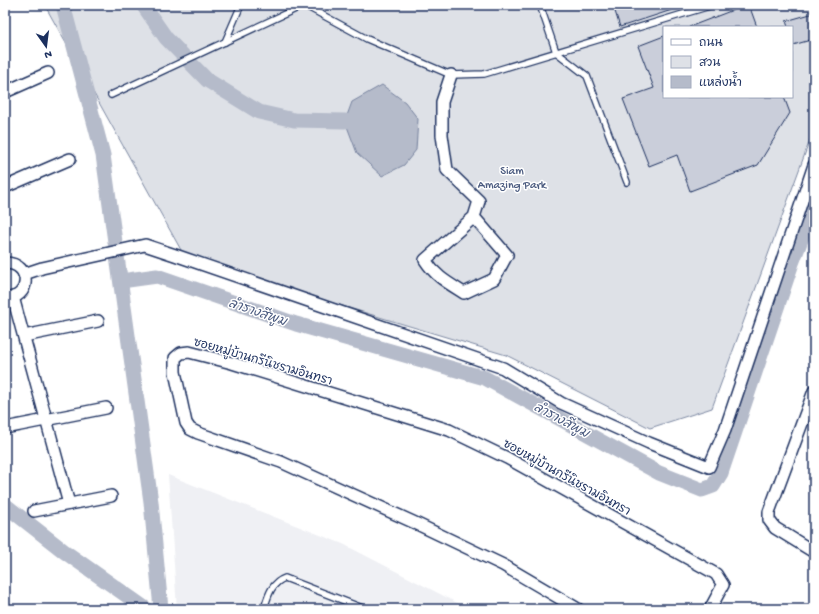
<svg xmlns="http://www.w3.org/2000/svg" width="819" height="614" font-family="'Gochi Hand','Playpen Sans Thai',sans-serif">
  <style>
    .built { fill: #eff0f4 }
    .green { fill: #dee1e7; stroke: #7c88a2; fill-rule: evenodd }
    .water { fill: #b5bbca; stroke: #77839f }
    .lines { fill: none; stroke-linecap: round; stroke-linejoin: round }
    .canal { stroke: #b5bbca; stroke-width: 15 }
    .building { fill: #caceda; stroke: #1b2f5e }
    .lane-casing { stroke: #1b2f5e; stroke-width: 8 }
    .street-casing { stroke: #1b2f5e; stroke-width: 14 }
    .lane { stroke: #fff; stroke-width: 5.5 }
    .street { stroke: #fff; stroke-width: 11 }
    .labels { text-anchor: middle; stroke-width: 3; stroke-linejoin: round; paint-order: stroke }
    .park-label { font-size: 12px; fill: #4c5c80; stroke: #fff }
    .street-label { font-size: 12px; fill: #1b2f5e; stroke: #fff }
    .water-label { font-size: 13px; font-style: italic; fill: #49597e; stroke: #fff }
  </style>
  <rect width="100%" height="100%" fill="#fff"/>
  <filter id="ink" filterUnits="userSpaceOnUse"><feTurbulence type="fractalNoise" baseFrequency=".025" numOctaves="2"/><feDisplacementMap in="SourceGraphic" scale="8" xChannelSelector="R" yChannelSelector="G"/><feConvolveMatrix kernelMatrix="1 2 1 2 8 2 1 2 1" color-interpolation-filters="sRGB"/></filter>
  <g filter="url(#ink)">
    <polygon class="built" points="168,475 343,544 469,609 177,609"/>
    <path class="green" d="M43 5H814V129L712 408 650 428 506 355 186 259 48 11ZM664 27H792V97H664Z"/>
    <polygon class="water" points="382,85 405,102 418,119 416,150 404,165 382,176 357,153 345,121 352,102"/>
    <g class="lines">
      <g class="canal">
        <polyline points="63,5 103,155 151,502 161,609"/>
        <polyline points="143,5 166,38 207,80 259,112 294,120 345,121"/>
        <polyline points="121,281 157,276 296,324 485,378 659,473 702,490 713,486 721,473 792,263 814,206"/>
        <polyline points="5,505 65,552 146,609"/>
      </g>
    </g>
    <g class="building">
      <polygon points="613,5 687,5 620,27"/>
      <polygon points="746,5 749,5 757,27 689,27"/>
      <polygon points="814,13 814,39 793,45 792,27 788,27 786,21"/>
      <polygon points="664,36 664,97 784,97 790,113 758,165 690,191 677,155 649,166 623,99 654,88 638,46"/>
    </g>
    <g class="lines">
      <g class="lane-casing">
        <g id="lane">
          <polyline points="540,5 556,52 587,76 627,182"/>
          <polyline points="225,42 241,5"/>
          <polyline points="111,95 304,5 367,39 451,75 484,74 713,5"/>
          <path d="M264 609C268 596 271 583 285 578L365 609"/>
        </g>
      </g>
      <g class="street-casing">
        <g id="street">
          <path d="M451 75 442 102V135L447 170 479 201 474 217 425 260C436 277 448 283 464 293L494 279 507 255 474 217"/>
          <polyline points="5,92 48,73"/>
          <polyline points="5,187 70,159"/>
          <path d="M5 263C33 263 31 300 5 298"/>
          <polyline points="24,274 42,268 145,245 175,255 503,368 561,403 649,443 709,467 725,430 814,165"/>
          <polyline points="13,297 69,504"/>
          <polyline points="24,336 98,321"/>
          <polyline points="814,391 769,512 769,520 775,528 814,552"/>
          <polyline points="5,428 106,408"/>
          <polyline points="34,511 111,496"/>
          <polyline points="578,609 503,565 413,522 281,462 198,433 190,429 186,423 175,372 175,358 181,353 189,352 232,363 449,430 507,458 716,574 723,585 710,609"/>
        </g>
      </g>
      <use href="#lane" class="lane"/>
      <use href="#street" class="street"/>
    </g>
  </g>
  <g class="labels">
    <g class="park-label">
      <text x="512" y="174">Siam<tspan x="512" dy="14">Amazing Park</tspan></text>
    </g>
    <g class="street-label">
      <text transform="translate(263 361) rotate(16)" y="4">ซอยหมู่บ้านกรีนิชรามอินทรา</text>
      <text transform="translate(567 477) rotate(29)" y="4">ซอยหมู่บ้านกรีนิชรามอินทรา</text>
    </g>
    <g class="water-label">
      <text transform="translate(258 311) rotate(19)" y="5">ลำรางสีพูม</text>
      <text transform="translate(562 419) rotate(28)" y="5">ลำรางสีพูม</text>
    </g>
  </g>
  <rect width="819" height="614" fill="none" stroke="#fff" stroke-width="20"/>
  <rect x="10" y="10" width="799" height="594" fill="none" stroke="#1b2f5e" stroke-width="1.5" filter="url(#ink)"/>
  <rect x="663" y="26" width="130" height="72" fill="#ffffff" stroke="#a4acbf"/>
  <rect x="671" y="39" width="20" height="6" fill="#ffffff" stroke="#a4acbf"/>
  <text x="699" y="46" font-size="12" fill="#1b2f5e">ถนน</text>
  <rect x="671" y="56" width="20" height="12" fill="#dee1e7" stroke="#a4acbf"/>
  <text x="699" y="66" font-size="12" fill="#1b2f5e">สวน</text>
  <rect x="671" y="76" width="20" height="12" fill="#b5bbca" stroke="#a4acbf"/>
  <text x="699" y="86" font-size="12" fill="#1b2f5e">แหล่งน้ำ</text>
  <g transform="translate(46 46) rotate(166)" stroke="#ffffff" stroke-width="3" paint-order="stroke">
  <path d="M0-3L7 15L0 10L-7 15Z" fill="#1b2f5e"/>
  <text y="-6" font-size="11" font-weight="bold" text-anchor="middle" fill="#1b2f5e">N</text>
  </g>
</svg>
